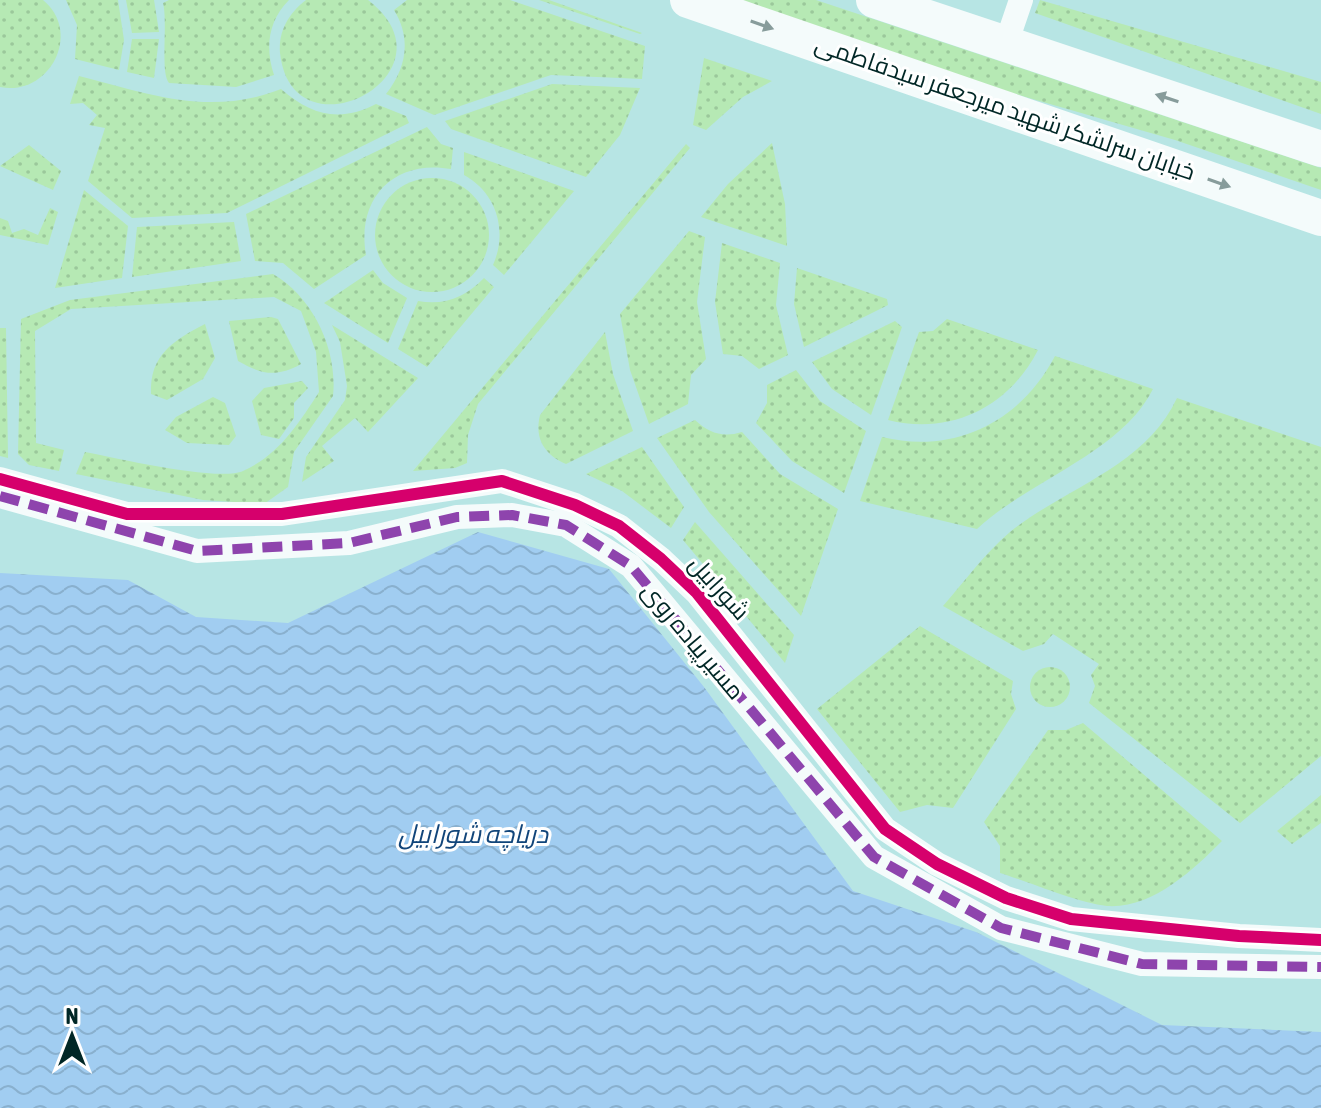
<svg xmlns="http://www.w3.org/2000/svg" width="1321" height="1108" font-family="'Asap Condensed',Cairo,sans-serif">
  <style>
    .green { fill: url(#green-dots) }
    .water { fill: url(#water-waves) }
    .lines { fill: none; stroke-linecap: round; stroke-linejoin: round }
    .street { stroke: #f4fbfb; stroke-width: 24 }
    .primary { stroke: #f4fbfb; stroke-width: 36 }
    .quiet { stroke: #8e44ad; stroke-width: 10; stroke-dasharray: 20 10; stroke-linecap: butt }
    .cycleway-casing { stroke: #fff; stroke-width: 17 }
    .cycleway { stroke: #d6006c; stroke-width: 12 }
    .oneway { fill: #879c9b }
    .labels { text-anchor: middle; stroke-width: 6; stroke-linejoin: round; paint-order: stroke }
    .street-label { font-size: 24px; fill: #012726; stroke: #fff }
    .water-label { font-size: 26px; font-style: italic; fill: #11457a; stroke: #fff }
  </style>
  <defs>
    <pattern id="green-dots" width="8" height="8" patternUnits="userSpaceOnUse" patternTransform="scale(2)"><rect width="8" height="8" fill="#b6e9b4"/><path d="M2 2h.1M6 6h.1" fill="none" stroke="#9bc89b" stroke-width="1.8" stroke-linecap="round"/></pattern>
    <pattern id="water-waves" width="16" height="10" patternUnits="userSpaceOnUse" patternTransform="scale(2)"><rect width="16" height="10" fill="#a1cdf1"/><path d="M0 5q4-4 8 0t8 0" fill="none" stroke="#89b0ce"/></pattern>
  </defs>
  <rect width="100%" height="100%" fill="#b7e5e4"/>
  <g class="green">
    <path d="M0 0H43C83 33 49 97 0 87Z"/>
    <polygon points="66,0 118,0 124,40 119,70 75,59 77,25"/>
    <polygon points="126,0 154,0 159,32 132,33"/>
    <path d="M169 0H289C268 21 265 48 274 75L236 87 169 83C160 73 168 22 163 3Z"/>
    <path d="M306 0H368C463 73 292 163 280 53 278 31 289 13 306 0Z"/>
    <path d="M407 0H510L645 46 642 79 551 75 434 115 386 94C406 69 412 39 394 10Z"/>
    <polygon points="539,0 549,0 642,33 640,34"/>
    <polygon points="740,0 816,0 1321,168 1321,190 1175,140 945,74"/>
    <polygon points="1040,0 1321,82 1321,114 1035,13"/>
    <polygon points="132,39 159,39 154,78 127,72"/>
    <polygon points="704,58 772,81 743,97 706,130 693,125"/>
    <path d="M79 76C149 94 210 117 281 89 311 115 339 123 376 104L406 116 409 123 227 213 132 218 88 181 105 128 89 125 97 115 83 103 70 104Z"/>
    <polygon points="552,84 640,88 620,135 586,177 451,129 445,121"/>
    <path d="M427 127 441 144 453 148 451 169C394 159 356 198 366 255L314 289 283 263 255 261 246 214Z"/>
    <polygon points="772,143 785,204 787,246 701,217 728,184"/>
    <polygon points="686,144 690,148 478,404 468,435 467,463 455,468 413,471"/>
    <polygon points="29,145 61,171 53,190 0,166"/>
    <path d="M464 152 574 191 504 275 493 265C508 231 497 193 464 175Z"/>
    <circle cx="432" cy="235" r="57"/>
    <polygon points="84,190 128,226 122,278 55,288"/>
    <polygon points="50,208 58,212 48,245 0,235 0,218 8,221 12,233 24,229 38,235"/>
    <polygon points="234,222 241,261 132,277 137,227"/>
    <polygon points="689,231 705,237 697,302 706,359 691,375 688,404 649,424 630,370 620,314"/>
    <polygon points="722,243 780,263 776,305 788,355 759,369 742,356 723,354 715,302"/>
    <polygon points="797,268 887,299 888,305 804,347 794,304"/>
    <polygon points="373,270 383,283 407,298 388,343 324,303"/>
    <path d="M273 274C313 297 338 350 333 396L294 452 288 487 264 504 203 500 76 474 85 452C116 458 218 482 243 471 279 455 299 423 319 392L316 352 301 311 274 297 71 309 35 331 36 443 64 450 59 471 29 465 18 454 21 319 70 300Z"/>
    <path d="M484 278 494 287 427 367 398 349 418 301C444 306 466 297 484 278Z"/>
    <path d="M271 317 278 319 301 364C276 378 261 374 238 361L229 321Z"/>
    <path d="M947 319 1038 350C1009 407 950 436 888 420L919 332 933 331Z"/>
    <polygon points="895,321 902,327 871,415 832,389 812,362"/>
    <path d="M205 324 215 358 203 379 167 400 151 394C149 355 174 340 205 324Z"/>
    <polygon points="332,325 418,378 368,432 355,418 322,446 334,461 302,482 306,457 345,400 347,386 340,342"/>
    <polygon points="0,328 6,328 8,458 0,456"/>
    <path d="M605 332 613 374 633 431 566 464C545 455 534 439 540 415Z"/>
    <path d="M1055 356 1153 389C1121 453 1029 480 977 529L860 501 882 437C955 455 1021 421 1055 356Z"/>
    <polygon points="796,370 820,401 866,431 844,493 792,461 756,423 767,403 767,385"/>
    <polygon points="302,381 308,388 294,403 294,418 279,439 261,435 252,401 264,388"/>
    <polygon points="213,397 225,403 236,436 229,445 187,443 165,430 176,417"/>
    <path d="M1177 398 1321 447V756L1240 823 1089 703 1095 686 1091 675 1099 664 1053 634 1044 644 1023 651 943 606C965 581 985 553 1010 532 1066 487 1145 467 1177 398Z"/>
    <path d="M695 420C709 433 723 438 742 432L780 474 838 509 801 616 709 512 657 438Z"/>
    <polygon points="642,447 684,507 671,528 622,491 586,474"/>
    <polygon points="695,522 794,635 785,663 683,540"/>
    <polygon points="920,626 1013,681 1011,694 1016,709 953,808 927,805 900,812 817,709"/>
    <circle cx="1050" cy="687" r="20"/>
    <path d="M1083 723 1222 841C1193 870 1152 909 1107 906 1078 903 1029 882 1000 873V846L984 822 1048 730H1066Z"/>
    <polygon points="1321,795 1321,823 1292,844 1277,831"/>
  </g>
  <polygon class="water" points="478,532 609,569 704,687 853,891 976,932 1162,1025 1321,1032 1321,1108 0,1108 0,573 128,580 196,617 288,623"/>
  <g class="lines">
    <g class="street">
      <polyline points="1006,44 1021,0"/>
      <polyline points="0,479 127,514 282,514 502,481 575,505 619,526 661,559 697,593 885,829 937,864 1006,898 1071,919 1239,936 1321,940"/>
      <polyline points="0,496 197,551 349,543 457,517 512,515 566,525 631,566 874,857 1001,928 1142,964 1321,967"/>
    </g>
    <g class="primary">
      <polyline points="688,0 1321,218"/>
      <polyline points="874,0 1321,149"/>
    </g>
    <polyline class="quiet" points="0,496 197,551 349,543 457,517 512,515 566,525 631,566 874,857 1001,928 1142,964 1321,967"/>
    <g class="cycleway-casing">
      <polyline id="cycleway" points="0,479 127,514 282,514 502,481 575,505 619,526 661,559 697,593 885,829 937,864 1006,898 1071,919 1239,936 1321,940"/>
    </g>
    <use href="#cycleway" class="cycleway"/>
  </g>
  <defs><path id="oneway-solid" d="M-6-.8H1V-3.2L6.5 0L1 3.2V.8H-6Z" transform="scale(2)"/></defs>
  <g class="oneway">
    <use href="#oneway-solid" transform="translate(762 25) rotate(19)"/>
    <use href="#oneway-solid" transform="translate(1167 98) rotate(-162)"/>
    <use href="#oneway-solid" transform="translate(1219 183) rotate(19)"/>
  </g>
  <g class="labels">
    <g class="street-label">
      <text transform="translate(1005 108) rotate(19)" y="8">خیابان سرلشکر شهید میرجعفر سیدفاطمی</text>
      <text transform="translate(719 588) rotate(48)" y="8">شورابیل</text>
      <text transform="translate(693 641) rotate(50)" y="8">مسیر پیاده روی</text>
    </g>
    <g class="water-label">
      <text x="473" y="843">دریاچه شورابیل</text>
    </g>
  </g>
  <g transform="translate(72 1036)" stroke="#ffffff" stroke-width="6" paint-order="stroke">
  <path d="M0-6L14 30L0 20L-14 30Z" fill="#012726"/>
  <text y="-12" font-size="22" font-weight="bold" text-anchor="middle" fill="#012726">N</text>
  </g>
</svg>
